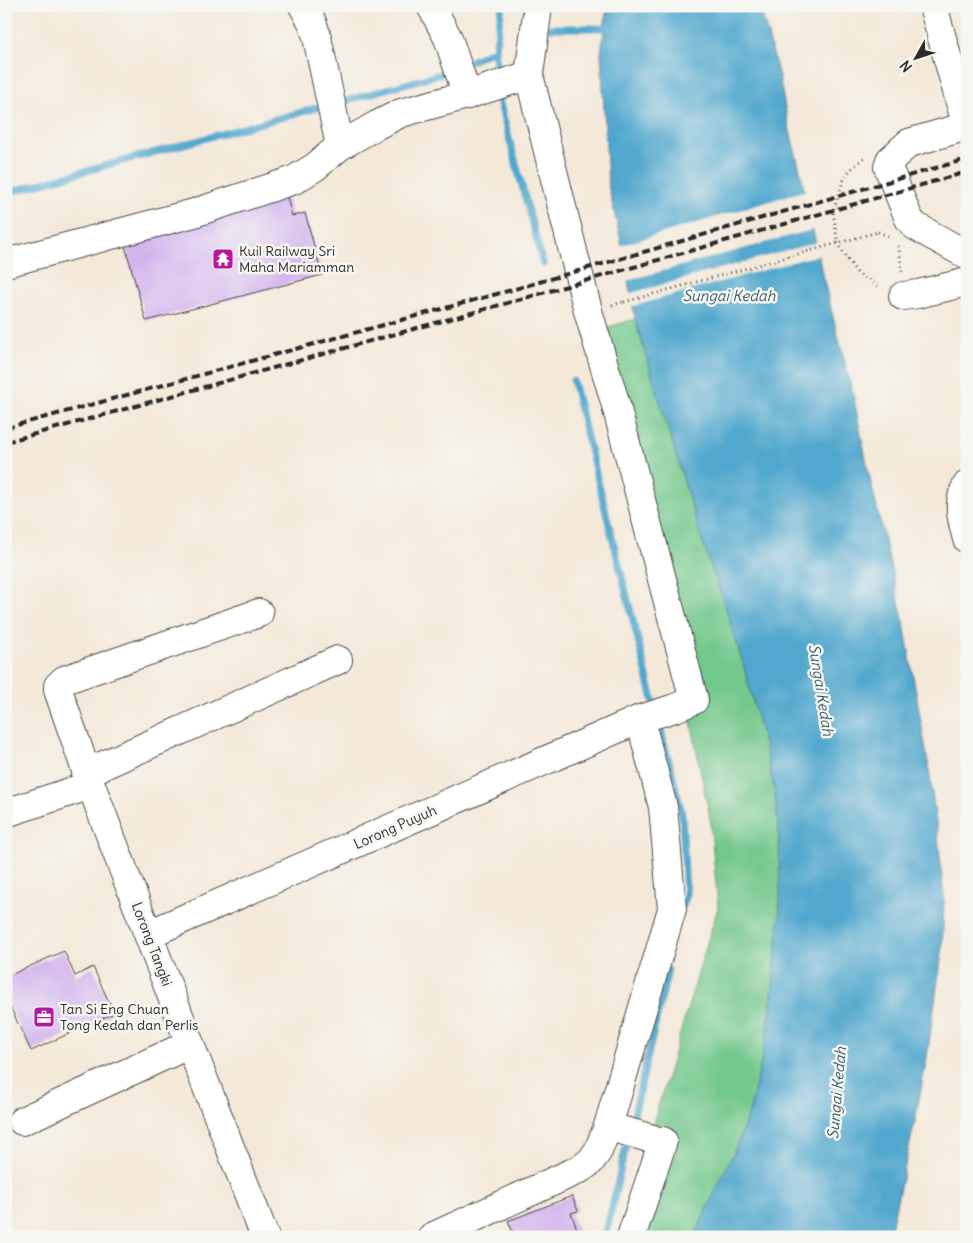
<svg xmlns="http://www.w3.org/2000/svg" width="973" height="1243" font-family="Delius,sans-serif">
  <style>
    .green { fill: #73c88c; stroke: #4f7a5c }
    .water { fill: #51a7cd; stroke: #3e697c }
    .pier { fill: #f4e9d9 }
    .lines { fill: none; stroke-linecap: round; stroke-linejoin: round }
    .stream { stroke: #51a7cd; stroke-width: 7 }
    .building { fill: #d2b1ed }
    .minor-casing { stroke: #494845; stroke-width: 30 }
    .path { stroke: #494845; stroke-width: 3; stroke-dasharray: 1 4; stroke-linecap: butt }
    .minor { stroke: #fff; stroke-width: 28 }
    .rail { stroke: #2b2b2b; stroke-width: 4; stroke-dasharray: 8 4; stroke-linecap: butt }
    .path-bridge { stroke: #494845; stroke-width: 3; stroke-dasharray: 1 4; stroke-linecap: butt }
    .labels { text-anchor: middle; stroke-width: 5; stroke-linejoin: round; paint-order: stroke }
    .poi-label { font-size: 14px; fill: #2b2b2b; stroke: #f6f6f2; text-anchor: start }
    .street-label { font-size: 14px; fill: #2b2b2b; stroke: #f6f6f2 }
    .water-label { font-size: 15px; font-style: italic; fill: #3a5d6c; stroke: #f6f6f2 }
  </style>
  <rect width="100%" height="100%" fill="#f6f6f2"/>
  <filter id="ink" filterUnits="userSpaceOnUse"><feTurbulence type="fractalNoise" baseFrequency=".02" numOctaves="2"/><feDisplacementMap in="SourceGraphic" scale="10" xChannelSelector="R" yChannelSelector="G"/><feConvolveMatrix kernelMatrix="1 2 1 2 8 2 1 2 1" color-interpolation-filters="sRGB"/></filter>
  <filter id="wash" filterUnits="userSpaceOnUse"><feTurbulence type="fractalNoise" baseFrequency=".0096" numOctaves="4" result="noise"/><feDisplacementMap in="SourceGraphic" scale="20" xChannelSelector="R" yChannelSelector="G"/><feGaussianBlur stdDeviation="1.12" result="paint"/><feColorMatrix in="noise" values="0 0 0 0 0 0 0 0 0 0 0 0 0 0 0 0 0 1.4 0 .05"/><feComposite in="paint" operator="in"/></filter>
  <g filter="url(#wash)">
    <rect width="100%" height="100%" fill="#f4e9d9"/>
    <polygon class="green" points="635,319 702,541 724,602 743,663 763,739 774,787 779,832 780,914 770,1015 762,1058 750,1110 734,1152 694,1237 619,1237 718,907 710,819 684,686 585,334"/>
    <polygon class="water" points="607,6 760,6 779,76 788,123 800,170 824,281 853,394 869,474 904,623 929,768 939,846 944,898 942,953 927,1057 915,1121 889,1237 694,1237 734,1152 750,1110 762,1058 770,1015 780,914 779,832 774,787 763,739 743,663 724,602 702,541 635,319 620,237 608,185 601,53"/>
    <g class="pier">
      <polygon points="807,190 815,229 626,281 619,246"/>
      <polygon points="818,242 821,254 630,307 628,294"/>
    </g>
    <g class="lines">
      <g class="stream">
        <polyline points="550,28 612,28"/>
        <polyline points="464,64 495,50"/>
        <polyline points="497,80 495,50 502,6"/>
        <polyline points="499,91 500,104 543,264"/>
        <polyline points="337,103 444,73 452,70"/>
        <polyline points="6,193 327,105"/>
        <polyline points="573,381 655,708"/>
        <polyline points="658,718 682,813 686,894 683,906"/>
        <polyline points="631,1128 668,970"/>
        <polyline points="605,1237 628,1138"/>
      </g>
    </g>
    <g id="blocks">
      <g class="building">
        <polygon points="286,193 292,216 305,213 322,275 146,321 124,242"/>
        <polygon points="64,951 75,976 93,967 114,1013 31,1051 6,998 6,977"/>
        <polygon points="572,1196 578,1211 571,1213 578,1232 570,1235 571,1237 515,1237 508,1221"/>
      </g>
    </g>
  </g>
  <g filter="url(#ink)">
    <use href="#blocks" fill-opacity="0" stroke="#494845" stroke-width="1"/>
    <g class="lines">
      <g class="minor-casing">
        <g id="minor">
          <polyline points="303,6 312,22 317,37 340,146"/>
          <polyline points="431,6 448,38 467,95"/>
          <polyline points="933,6 967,127"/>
          <polyline points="967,126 909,143 890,160 888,167 909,219 915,226 967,255"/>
          <polyline points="6,263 194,213 294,180 315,167 340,146 377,125 401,113 467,95 529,75"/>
          <polyline points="903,296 918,294 967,282"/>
          <path d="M967 485C956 504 962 519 967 539"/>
          <polyline points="259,613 64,680 58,686 58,690 91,785 190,1044 265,1237"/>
          <polyline points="86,773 338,660"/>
          <polyline points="6,813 91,785"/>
          <polyline points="149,934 640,719 675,708 694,700 615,402 588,311 529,75 538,6"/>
          <polyline points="22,1121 190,1044"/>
          <polyline points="617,1129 653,1139"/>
          <polyline points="432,1237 580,1169 590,1162 598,1151 608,1126 672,909 663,807 640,719"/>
          <polyline points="631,1237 663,1141"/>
        </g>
      </g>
      <g class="path">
        <polyline points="864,158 850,170 844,179 833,211 838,245 857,273 880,287"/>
        <polyline points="878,232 891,237"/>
        <polyline points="898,246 899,248 902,272"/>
        <polyline points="612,305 624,302"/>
      </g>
      <use href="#minor" class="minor"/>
      <g class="rail">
        <polyline points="6,428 515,289 967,159"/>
        <polyline points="6,442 518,300 967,172"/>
      </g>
      <polyline class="path-bridge" points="624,302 878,232"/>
    </g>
  </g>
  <defs>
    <g id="temple-square" transform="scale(1.125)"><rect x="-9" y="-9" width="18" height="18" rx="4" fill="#b5179e" stroke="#f6f6f2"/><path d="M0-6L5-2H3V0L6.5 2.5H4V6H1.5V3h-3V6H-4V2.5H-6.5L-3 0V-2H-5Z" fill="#fff"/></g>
    <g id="office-square" transform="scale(1.125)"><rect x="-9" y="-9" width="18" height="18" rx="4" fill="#b5179e" stroke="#f6f6f2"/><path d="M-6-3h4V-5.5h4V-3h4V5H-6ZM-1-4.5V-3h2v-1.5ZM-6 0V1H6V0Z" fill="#fff"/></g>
  </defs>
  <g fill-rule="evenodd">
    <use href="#temple-square" x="223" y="259"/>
    <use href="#office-square" x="44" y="1017"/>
  </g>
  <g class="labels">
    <g class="poi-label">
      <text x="239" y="256">Kuil Railway Sri<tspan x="239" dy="16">Maha Mariamman</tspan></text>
      <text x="60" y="1014">Tan Si Eng Chuan<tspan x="60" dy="16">Tong Kedah dan Perlis</tspan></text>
    </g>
    <g class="street-label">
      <text transform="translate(395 827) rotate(-24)" y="5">Lorong Puyuh</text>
      <text transform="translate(152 944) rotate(69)" y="5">Lorong Tangki</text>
    </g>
    <g class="water-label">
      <text x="729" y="301">Sungai Kedah</text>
      <text transform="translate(821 690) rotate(81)" y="5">Sungai Kedah</text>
      <text transform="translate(837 1093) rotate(-85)" y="5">Sungai Kedah</text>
    </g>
  </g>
  <rect width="973" height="1243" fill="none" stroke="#f6f6f2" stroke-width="25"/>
  <g transform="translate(916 58) rotate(230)" stroke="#f6f6f2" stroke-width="4" paint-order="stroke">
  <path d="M0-4L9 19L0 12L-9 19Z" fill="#2b2b2b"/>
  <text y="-8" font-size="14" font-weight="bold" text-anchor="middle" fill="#2b2b2b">N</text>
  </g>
</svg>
